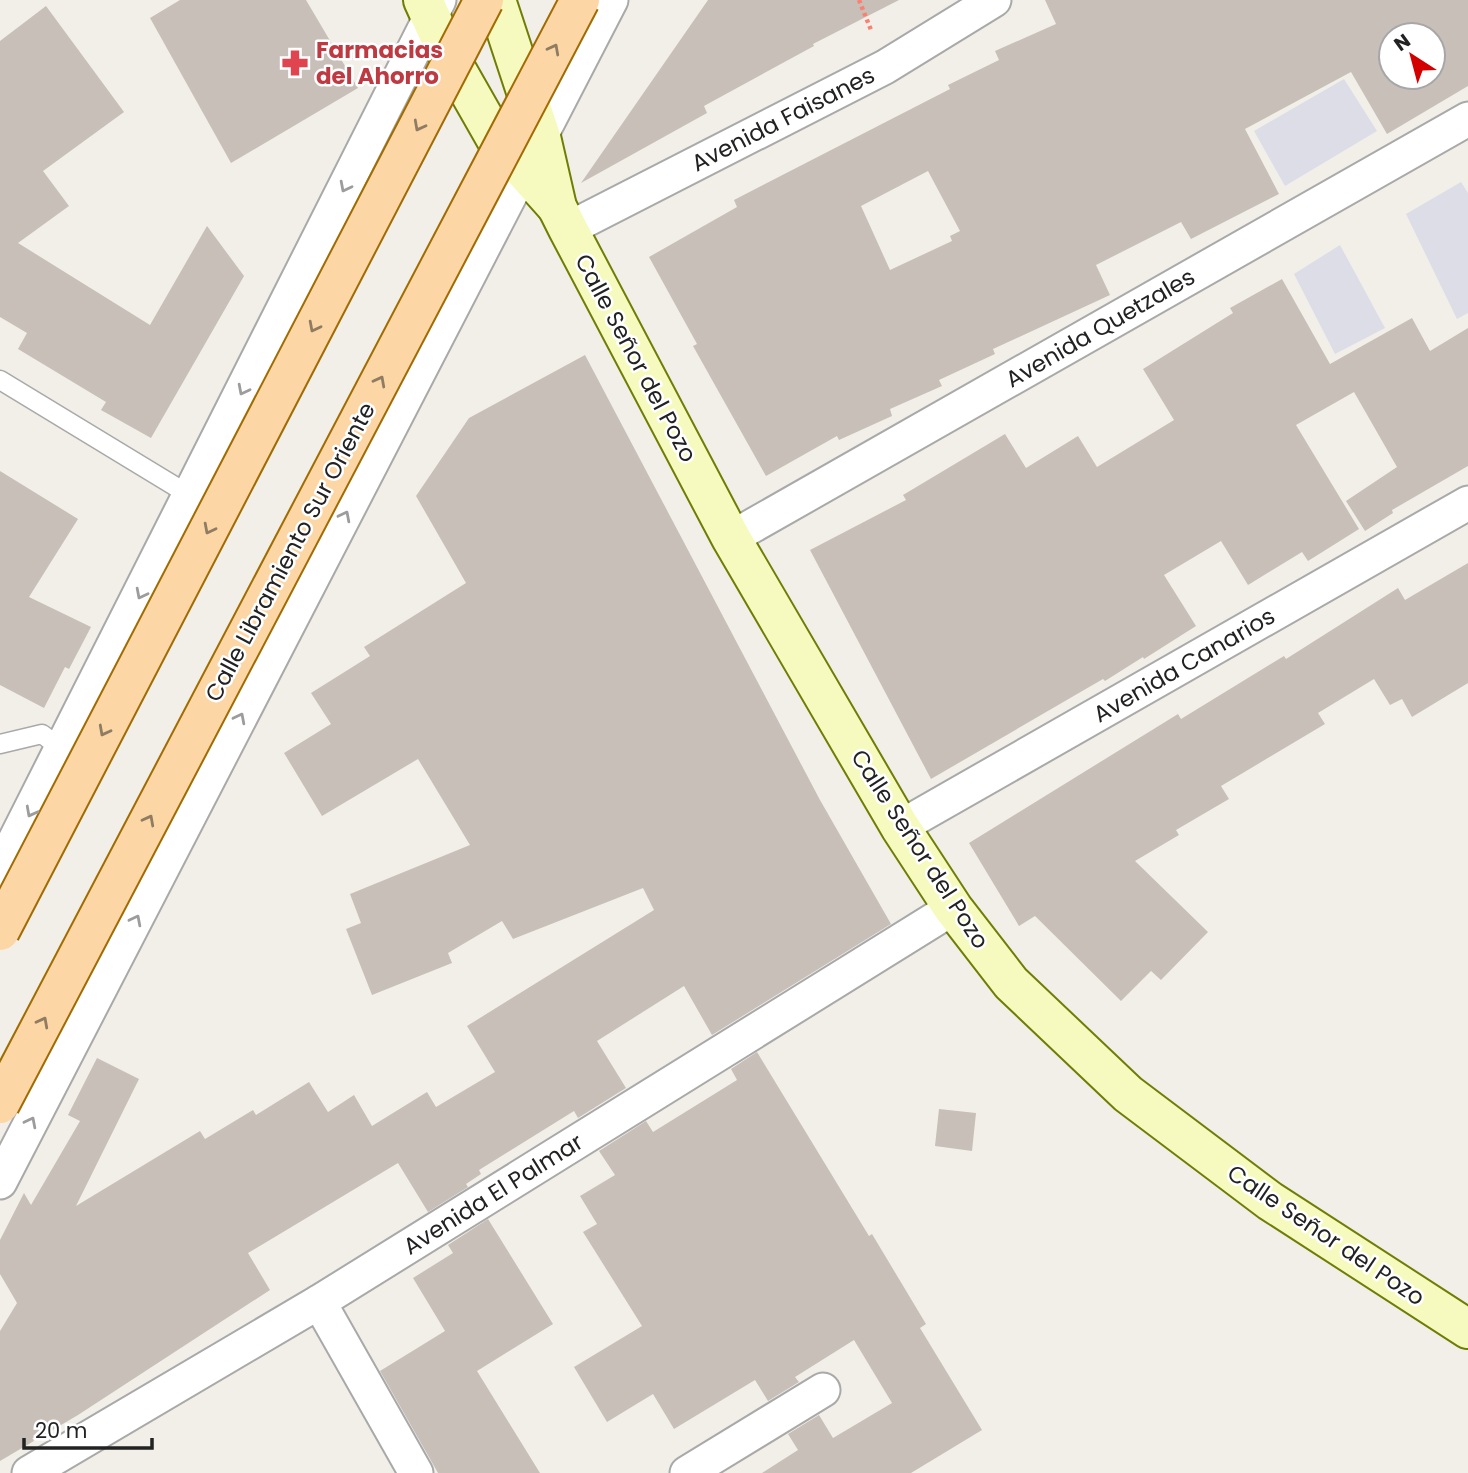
<svg xmlns="http://www.w3.org/2000/svg" width="1468" height="1473" font-family="Poppins,sans-serif">
  <style>
    .plaza { fill: #dddde8 }
    .building { fill: #c7bfb8; fill-rule: evenodd }
    .lines { fill: none; stroke-linecap: round; stroke-linejoin: round }
    .lane-casing { stroke: #a9a9a9; stroke-width: 21 }
    .street-casing { stroke: #a9a9a9; stroke-width: 37 }
    .secondary-casing { stroke: #707d05; stroke-width: 42 }
    .path { stroke: #fa8072; stroke-width: 4.5; stroke-dasharray: 3.5 3.5; stroke-linecap: butt }
    .lane { stroke: #fff; stroke-width: 18 }
    .street { stroke: #fff; stroke-width: 33 }
    .secondary { stroke: #f7fabf; stroke-width: 38 }
    .primary-bridge-casing { stroke: #a06b00; stroke-width: 42; stroke-linecap: butt }
    .primary-bridge { stroke: #fcd6a4; stroke-width: 38 }
    .oneway { stroke: #8f7c63 }
    .oneway2 { stroke: #9c9c9c }
    .labels { text-anchor: middle; stroke-width: 5; stroke-linejoin: round; paint-order: stroke }
    .health-label { font-size: 23px; font-weight: bold; fill: #be3a42; stroke: #fff; text-anchor: start }
    .street-label { font-size: 23px; fill: #222; stroke: #fff }
  </style>
  <rect width="100%" height="100%" fill="#f2efe9"/>
  <g class="plaza">
    <polygon points="1344,79 1377,131 1285,186 1254,131"/>
    <polygon points="1461,182 1468,193 1468,313 1457,319 1406,214"/>
    <polygon points="1340,245 1385,328 1335,354 1294,274"/>
  </g>
  <g class="building">
    <polygon points="180,0 306,0 358,88 231,163 150,18"/>
    <polygon points="708,0 899,0 813,44 814,46 704,106 707,113 581,183"/>
    <path d="M1045 0H1468V86L1387 134 1351 72 1245 129 1279 194 1191 239 1181 222 1096 265 1110 295 993 349 995 354 939 380 942 386 890 409 892 416 839 440 837 436 766 476 693 346 697 344 649 257 737 207 734 200 950 89 948 85 999 60 995 51 1056 24ZM1391 35H1433V77H1391ZM928 171 960 231 950 236 952 241 890 270 861 206Z"/>
    <polygon points="46,6 124,112 43,171 69,206 18,243 150,325 207,226 244,276 151,438 101,410 106,402 18,349 27,333 0,317 0,41"/>
    <polygon points="1282,279 1330,364 1412,318 1430,351 1468,328 1468,466 1392,510 1393,513 1365,531 1346,501 1397,467 1354,392 1296,425 1359,529 1308,561 1302,552 1248,585 1221,541 1164,575 1196,626 1144,659 1143,657 1105,681 1103,679 931,779 810,550 906,500 903,495 1005,434 1026,468 1078,436 1097,467 1174,420 1143,369 1233,313 1230,308"/>
    <polygon points="585,355 820,800 891,924 712,1035 684,986 597,1041 626,1088 578,1118 574,1111 479,1170 481,1174 466,1184 468,1187 428,1212 398,1163 248,1253 270,1290 78,1415 0,1461 0,1331 17,1303 0,1274 0,1240 24,1193 31,1205 80,1121 68,1115 97,1058 139,1079 76,1206 200,1131 205,1139 253,1110 256,1115 309,1082 328,1112 354,1095 372,1126 427,1092 436,1107 495,1072 467,1026 654,910 643,888 513,939 502,921 448,953 452,963 372,995 346,929 361,923 350,894 470,845 418,759 322,816 284,753 331,724 311,693 370,656 364,647 466,583 416,496 469,418"/>
    <polygon points="0,471 78,519 29,597 91,627 69,669 65,667 44,708 0,685"/>
    <polygon points="1468,563 1468,683 1412,717 1402,699 1390,705 1374,679 1318,713 1325,724 1221,786 1229,799 1176,830 1179,835 1135,861 1208,932 1161,980 1151,971 1121,1001 1035,916 1019,926 969,843 1178,714 1181,719 1284,656 1286,659 1398,588 1405,600"/>
    <polygon points="757,1052 869,1236 872,1234 926,1324 920,1328 982,1430 911,1473 762,1473 798,1450 788,1434 819,1415 833,1438 892,1403 854,1340 795,1377 799,1382 768,1401 755,1380 674,1429 653,1394 607,1422 574,1367 642,1326 583,1232 597,1224 580,1196 615,1175 599,1151 646,1121 653,1132 737,1080 731,1069"/>
    <polygon points="939,1109 976,1113 972,1151 935,1146"/>
    <polygon points="488,1219 553,1324 477,1371 540,1473 438,1473 380,1371 445,1331 413,1278 453,1253 448,1245"/>
  </g>
  <g class="lines">
    <g class="lane-casing">
      <g id="lane">
        <polyline points="0,380 191,496"/>
        <polyline points="0,744 42,734 55,744 61,754"/>
      </g>
    </g>
    <g class="street-casing">
      <g id="street">
        <polyline points="568,229 885,67 994,0"/>
        <polyline points="731,538 1468,119"/>
        <polyline points="900,827 1468,503"/>
        <polyline points="0,870 439,0"/>
        <polyline points="0,1182 611,0"/>
        <polyline points="319,1302 416,1473"/>
        <polyline points="29,1473 319,1302 953,908"/>
        <polyline points="687,1473 823,1390"/>
      </g>
    </g>
    <g class="secondary-casing">
      <g id="secondary">
        <polyline points="423,0 447,53 496,139 557,207"/>
        <polyline points="496,0 541,137 557,207 568,229 731,538 900,827 953,908 1011,983 1128,1094 1270,1201 1468,1329"/>
      </g>
    </g>
    <polyline class="path" points="859,0 871,30"/>
    <use href="#lane" class="lane"/>
    <use href="#street" class="street"/>
    <use href="#secondary" class="secondary"/>
    <g class="primary-bridge-casing">
      <g id="primary-bridge">
        <polyline points="0,931 484,0"/>
        <polyline points="0,1104 580,0"/>
      </g>
    </g>
    <use href="#primary-bridge" class="primary-bridge"/>
  </g>
  <defs><path id="oneway-chevron" d="M-2-3.5L2.5 0L-2 3.5" fill="none" stroke-width="1.6" stroke-linecap="round" stroke-linejoin="round" transform="scale(1.75)"/></defs>
  <g class="oneway">
    <use href="#oneway-chevron" transform="translate(554 49) rotate(-62)"/>
    <use href="#oneway-chevron" transform="translate(419 126) rotate(118)"/>
    <use href="#oneway-chevron" transform="translate(314 327) rotate(117)"/>
    <use href="#oneway-chevron" transform="translate(380 381) rotate(-62)"/>
    <use href="#oneway-chevron" transform="translate(209 529) rotate(117)"/>
    <use href="#oneway-chevron" transform="translate(104 731) rotate(118)"/>
    <use href="#oneway-chevron" transform="translate(149 820) rotate(-62)"/>
    <use href="#oneway-chevron" transform="translate(43 1022) rotate(-62)"/>
  </g>
  <g class="oneway2">
    <use href="#oneway-chevron" transform="translate(345 187) rotate(117)"/>
    <use href="#oneway-chevron" transform="translate(243 390) rotate(117)"/>
    <use href="#oneway-chevron" transform="translate(345 516) rotate(-63)"/>
    <use href="#oneway-chevron" transform="translate(141 594) rotate(117)"/>
    <use href="#oneway-chevron" transform="translate(240 718) rotate(-63)"/>
    <use href="#oneway-chevron" transform="translate(31 812) rotate(118)"/>
    <use href="#oneway-chevron" transform="translate(136 920) rotate(-63)"/>
    <use href="#oneway-chevron" transform="translate(31 1122) rotate(-63)"/>
  </g>
  <defs>
    <g id="pharmacy-bare" transform="scale(2.1)"><path d="M-2-6h4v4h4v4h-4v4h-4v-4h-4v-4h4Z" fill="#e0444e" stroke="#fff" stroke-width="2.5" paint-order="stroke"/></g>
  </defs>
  <g fill-rule="evenodd">
    <use href="#pharmacy-bare" x="295" y="63"/>
  </g>
  <g class="labels">
    <g class="health-label">
      <text x="316" y="58">Farmacias<tspan x="316" dy="26">del Ahorro</tspan></text>
    </g>
    <g class="street-label">
      <text transform="translate(783 119) rotate(-27)" y="8">Avenida Faisanes</text>
      <text transform="translate(1100 328) rotate(-30)" y="8">Avenida Quetzales</text>
      <text transform="translate(636 358) rotate(62)" y="8">Calle Señor del Pozo</text>
      <text transform="translate(290 552) rotate(-62)" y="8">Calle Libramiento Sur Oriente</text>
      <text transform="translate(1184 665) rotate(-30)" y="8">Avenida Canarios</text>
      <text transform="translate(920 849) rotate(57)" y="8">Calle Señor del Pozo</text>
      <text transform="translate(493 1194) rotate(-32)" y="8">Avenida El Palmar</text>
      <text transform="translate(1326 1235) rotate(34)" y="8">Calle Señor del Pozo</text>
    </g>
  </g>
  <g transform="translate(1412 56) rotate(324)"><circle r="33" fill="#ffffff" stroke="#a7a7a7" stroke-width="2"/>
  <path d="M0-5L12 26L0 18L-12 26Z" fill="#d40000"/>
  <text y="-10" font-size="19" font-weight="bold" text-anchor="middle" fill="#222222">N</text>
  </g>
  <path d="M24 1438v10h128v-10" fill="none" stroke="#222222" stroke-width="3.5"/>
  <text x="35" y="1438" font-size="21" fill="#222222" stroke="#ffffff" stroke-width="5" paint-order="stroke">20 m</text>
</svg>
